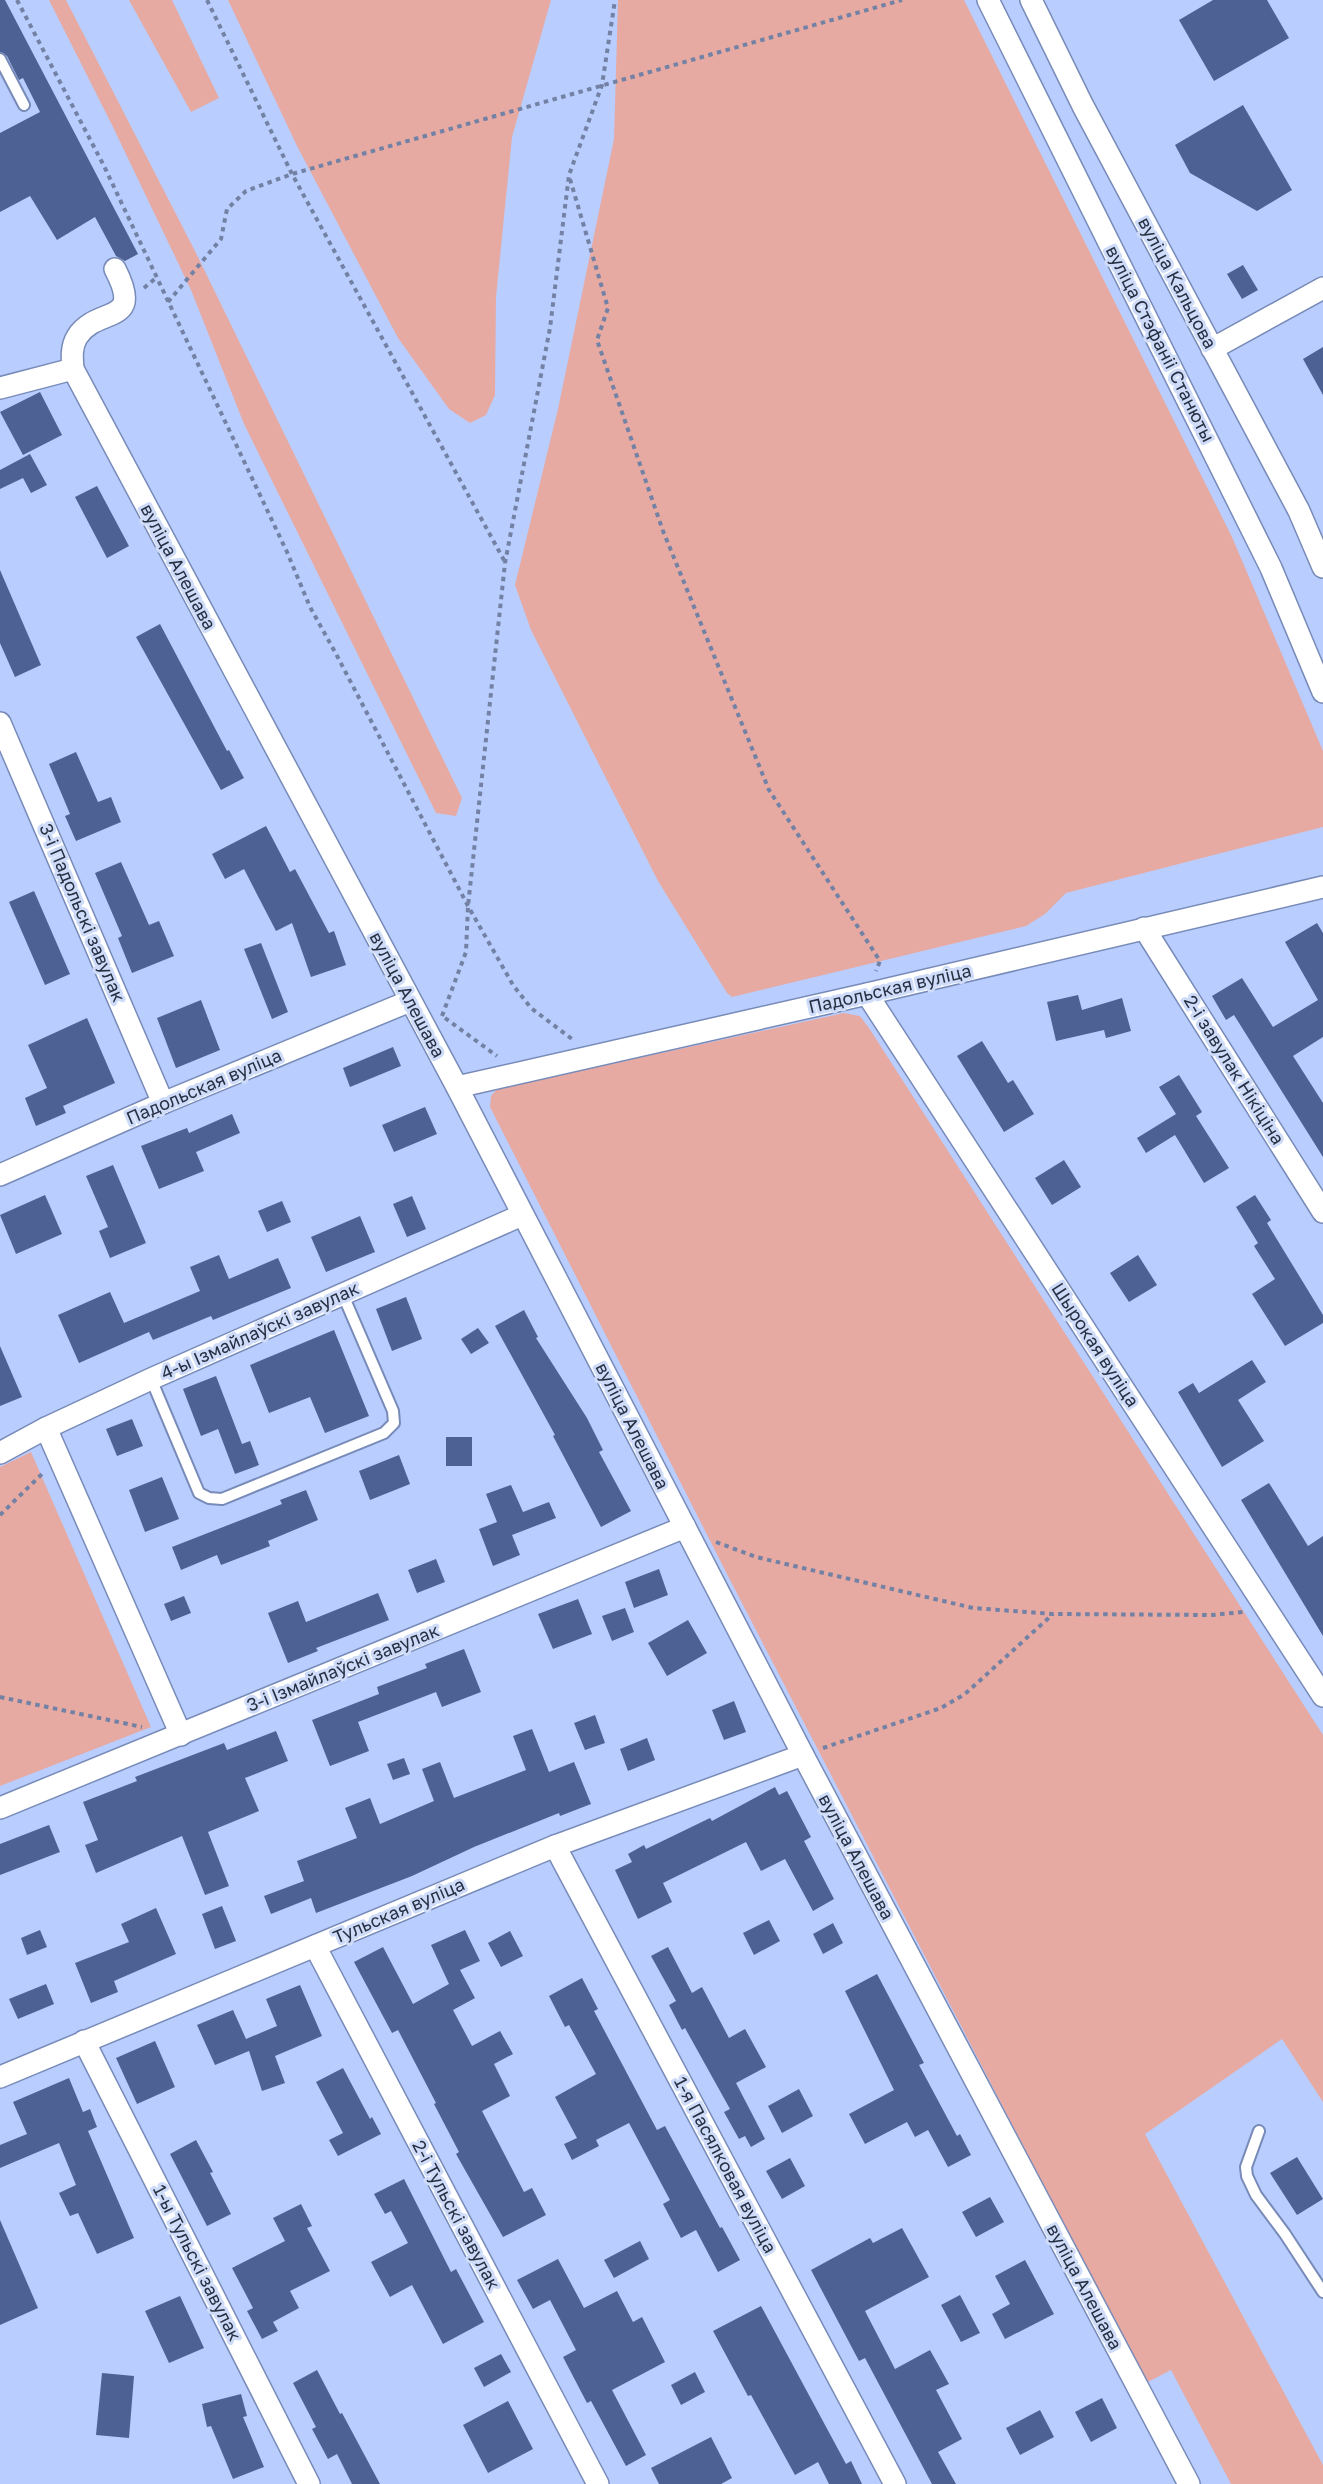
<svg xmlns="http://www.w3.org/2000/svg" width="1323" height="2484" font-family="'Golos Text',sans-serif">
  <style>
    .green { fill: #e6aaa3 }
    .building { fill: #4d6194 }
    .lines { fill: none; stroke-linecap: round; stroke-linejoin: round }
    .service-casing { stroke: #788bb8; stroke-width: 14 }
    .minor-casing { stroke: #788bb8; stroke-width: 24 }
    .path { stroke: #7382a4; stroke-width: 4; stroke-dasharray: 4.5 4.5; stroke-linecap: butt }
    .service { stroke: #fff; stroke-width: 10 }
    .minor { stroke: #fff; stroke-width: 21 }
    .labels { text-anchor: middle; stroke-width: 6; stroke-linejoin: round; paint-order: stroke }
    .street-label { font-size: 18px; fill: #272f42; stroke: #cfdcf9 }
  </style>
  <rect width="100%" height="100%" fill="#b9cefe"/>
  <g class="green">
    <polygon points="49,0 66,0 196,253 462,798 456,816 436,813 244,424 191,290 112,125"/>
    <polygon points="129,0 172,0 219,98 191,112"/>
    <polygon points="228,0 551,0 512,137 496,297 495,395 486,415 470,423 449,409 398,338 297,146"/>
    <polygon points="618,0 964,0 1232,537 1323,751 1323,827 1066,893 1045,914 1026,926 732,997 727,993 658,881 531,630 515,585 558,409 614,139"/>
    <polygon points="844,1013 860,1016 869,1028 1323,1735 1323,2102 1282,2039 1145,2134 1323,2465 1323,2484 1231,2484 1171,2370 1146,2383 729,1578 490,1107 491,1096 497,1089"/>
    <polygon points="31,1452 151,1727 0,1786 0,1467"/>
  </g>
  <g class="building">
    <polygon points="0,0 5,0 138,254 125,261 116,256 95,217 57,240 30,196 0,212 0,133 40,112 23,78 19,80 7,56 0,52"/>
    <polygon points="1213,0 1267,0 1289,38 1214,81 1179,20"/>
    <polygon points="1243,105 1292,190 1257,211 1190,173 1175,145"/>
    <polygon points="1243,265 1258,290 1242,299 1227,274"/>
    <polygon points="1323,347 1323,395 1303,359"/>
    <polygon points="40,392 62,435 23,455 0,412"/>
    <polygon points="30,454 47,485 31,493 23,478 0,489 0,470"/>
    <polygon points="97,486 129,546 107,558 75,497"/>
    <polygon points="0,570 41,665 15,677 0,643"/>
    <polygon points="160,624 227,751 229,750 244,778 221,790 136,637"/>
    <polygon points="76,752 98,802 111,797 121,822 76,841 65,816 70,814 49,764"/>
    <polygon points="266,826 290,872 295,869 329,933 334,931 346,965 311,977 292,923 276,931 244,869 225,879 212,854"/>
    <polygon points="121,862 149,925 159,921 174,956 132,973 118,938 122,936 95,873"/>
    <polygon points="34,891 70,974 45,985 9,902"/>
    <polygon points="1317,923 1323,933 1323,1037 1293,1056 1323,1103 1323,1157 1234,1015 1226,1020 1212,996 1242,978 1273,1027 1318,1000 1285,942"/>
    <polygon points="261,943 288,1012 272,1019 244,949"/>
    <polygon points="1078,995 1082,1010 1122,998 1131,1031 1106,1038 1104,1030 1056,1041 1047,1002"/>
    <polygon points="201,1000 220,1050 176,1068 157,1018"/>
    <polygon points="87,1018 115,1083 63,1106 66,1113 36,1126 25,1098 47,1088 28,1045"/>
    <polygon points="982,1041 1008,1083 1013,1080 1034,1114 1004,1132 957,1056"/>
    <polygon points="393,1047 401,1066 350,1087 343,1068"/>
    <polygon points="1179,1075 1202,1112 1196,1116 1229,1168 1204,1183 1175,1135 1146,1153 1137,1138 1176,1114 1159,1087"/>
    <polygon points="425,1107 437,1134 394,1152 382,1125"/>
    <polygon points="232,1114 240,1133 196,1152 204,1171 159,1189 141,1146 187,1128 189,1133"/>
    <polygon points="1064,1160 1081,1187 1052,1205 1035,1178"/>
    <polygon points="113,1165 146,1243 110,1258 99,1231 108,1227 86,1176"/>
    <polygon points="45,1195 62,1234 16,1254 0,1215"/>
    <polygon points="1255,1195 1271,1220 1267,1223 1323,1315 1323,1323 1285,1346 1252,1294 1275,1279 1254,1246 1258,1243 1236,1207"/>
    <polygon points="412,1196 426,1229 407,1237 393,1204"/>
    <polygon points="282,1201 291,1222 267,1232 258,1211"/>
    <polygon points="360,1216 375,1252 326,1272 311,1237"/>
    <polygon points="219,1255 229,1279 278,1258 291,1288 213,1320 211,1316 153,1340 149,1332 79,1363 58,1315 110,1292 124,1323 200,1291 190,1267"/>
    <polygon points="1138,1255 1157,1285 1129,1302 1110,1273"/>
    <polygon points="406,1297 422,1339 392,1351 376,1309"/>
    <polygon points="524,1310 538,1337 536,1338 587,1418 603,1450 599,1452 631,1511 601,1527 553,1436 555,1435 495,1326"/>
    <polygon points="478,1328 489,1343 471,1354 461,1339"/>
    <polygon points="334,1330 369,1416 325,1433 310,1397 269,1413 250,1365"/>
    <polygon points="0,1346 22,1397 0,1406"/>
    <polygon points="1252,1360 1266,1382 1238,1400 1264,1441 1222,1467 1178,1392 1193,1383 1199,1393"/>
    <polygon points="216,1376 242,1444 250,1441 259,1465 235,1474 218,1429 201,1436 183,1389"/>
    <polygon points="132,1419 143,1446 117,1456 106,1429"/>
    <rect x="446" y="1437" width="26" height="29"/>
    <polygon points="399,1455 410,1484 370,1500 359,1471"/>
    <polygon points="162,1477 179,1519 145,1532 129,1490"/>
    <polygon points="1269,1483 1308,1546 1323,1536 1323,1636 1241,1500"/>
    <polygon points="511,1485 523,1512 549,1502 556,1518 512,1535 520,1555 493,1566 479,1529 497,1522 486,1494"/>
    <polygon points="306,1490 318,1520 268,1541 270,1546 221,1565 217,1555 181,1570 172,1547 282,1504 280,1500"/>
    <polygon points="436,1559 445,1582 417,1593 408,1570"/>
    <polygon points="659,1569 668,1595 634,1608 625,1582"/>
    <polygon points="378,1593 389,1620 316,1648 318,1651 288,1663 268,1613 298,1601 306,1622"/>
    <polygon points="184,1596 191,1613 171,1621 164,1604"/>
    <polygon points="578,1599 592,1634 553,1649 538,1614"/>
    <polygon points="625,1608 634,1632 612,1641 602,1616"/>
    <polygon points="688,1620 707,1653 667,1676 648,1643"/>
    <polygon points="464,1649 481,1692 442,1707 436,1692 358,1722 369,1751 330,1766 312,1720 379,1694 377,1687 427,1668 425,1664"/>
    <polygon points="734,1701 746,1732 724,1740 712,1710"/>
    <polygon points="595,1715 605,1743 585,1750 574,1723"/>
    <polygon points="532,1729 549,1772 574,1762 591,1804 560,1816 559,1813 474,1847 412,1876 316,1913 311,1898 271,1914 264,1896 304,1881 297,1861 357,1838 345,1808 370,1798 380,1824 434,1801 422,1769 440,1762 454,1798 526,1770 513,1736"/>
    <polygon points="276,1731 288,1761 245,1778 259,1811 208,1832 229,1886 205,1895 182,1836 96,1873 85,1845 98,1840 83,1802 137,1781 135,1777 224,1743 227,1750"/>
    <polygon points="647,1738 655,1760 628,1771 620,1749"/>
    <polygon points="404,1758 410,1774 393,1780 387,1764"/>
    <polygon points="775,1787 779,1795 787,1791 811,1837 804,1841 834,1899 813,1911 785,1859 761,1871 746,1842 663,1883 672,1902 638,1919 615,1870 632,1862 628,1854 644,1845 646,1849 710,1818 712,1821"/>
    <polygon points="49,1825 60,1852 0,1875 0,1844"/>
    <polygon points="222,1906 236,1941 215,1949 202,1914"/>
    <polygon points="156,1908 176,1954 114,1981 118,1992 91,2003 75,1963 129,1942 121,1924"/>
    <polygon points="769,1920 780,1941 754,1955 743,1933"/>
    <polygon points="833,1923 843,1943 823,1954 813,1934"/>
    <polygon points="40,1930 47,1947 27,1955 21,1938"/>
    <polygon points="465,1930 480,1961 460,1970 475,1998 453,2010 472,2046 500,2031 513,2054 494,2064 510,2096 482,2111 524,2192 532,2188 546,2215 503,2237 456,2154 459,2152 434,2104 436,2103 398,2030 392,2033 354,1962 383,1947 413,2004 449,1984 431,1945"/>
    <polygon points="510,1931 523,1956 501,1967 488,1943"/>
    <polygon points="668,1947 692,1993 702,1987 729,2038 745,2029 766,2067 736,2083 765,2139 751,2147 745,2136 739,2139 724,2112 730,2109 685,2028 682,2030 669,2005 676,2001 651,1956"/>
    <polygon points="877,1974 924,2063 919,2065 957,2136 960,2134 971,2155 948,2167 928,2130 915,2137 907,2122 865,2144 849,2114 894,2090 845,1991"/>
    <polygon points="582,1978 598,2009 594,2011 657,2130 665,2126 720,2228 722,2227 740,2260 718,2272 696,2230 681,2238 663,2204 670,2200 629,2123 596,2140 599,2146 572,2160 564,2144 577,2138 555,2097 596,2074 569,2025 565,2027 549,1996"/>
    <polygon points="46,1984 54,2004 18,2019 9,1999"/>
    <polygon points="300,1985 322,2036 275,2056 285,2083 262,2091 249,2051 215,2065 197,2025 233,2010 246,2039 277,2026 266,1999"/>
    <polygon points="155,2041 175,2087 137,2104 116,2058"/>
    <polygon points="343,2068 370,2119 372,2117 381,2134 338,2156 329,2140 343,2133 316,2082"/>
    <polygon points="69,2078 83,2112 90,2109 97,2127 88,2131 134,2238 97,2254 78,2213 70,2216 59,2193 76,2185 59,2143 0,2168 0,2145 27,2134 13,2102"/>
    <polygon points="799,2089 813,2116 782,2133 768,2106"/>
    <polygon points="196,2140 213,2172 210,2173 231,2214 207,2226 170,2154"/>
    <polygon points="1297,2157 1323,2199 1297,2215 1270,2173"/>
    <polygon points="790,2158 805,2186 782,2199 766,2171"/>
    <polygon points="404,2179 451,2272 456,2269 484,2322 443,2344 412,2285 390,2297 371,2262 408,2243 391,2211 385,2214 374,2194"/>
    <polygon points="990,2197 1004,2222 976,2237 962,2212"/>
    <polygon points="301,2204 312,2226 307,2228 330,2271 290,2291 299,2308 273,2322 278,2331 262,2339 247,2311 253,2308 232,2268 285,2241 273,2218"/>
    <polygon points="0,2220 38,2308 0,2325"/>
    <polygon points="902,2228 929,2277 865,2311 895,2369 930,2350 949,2384 936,2390 962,2439 938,2452 956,2484 932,2484 865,2358 859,2361 811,2270 870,2238 873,2243"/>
    <polygon points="640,2241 649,2259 614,2278 604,2260"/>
    <polygon points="558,2259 584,2308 617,2291 633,2322 642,2317 665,2362 612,2390 646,2455 626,2466 591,2401 587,2403 563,2357 576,2350 550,2300 533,2309 517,2280"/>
    <polygon points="1025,2260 1054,2314 1005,2339 992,2314 1010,2304 995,2276"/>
    <polygon points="960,2295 980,2333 961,2342 941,2305"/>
    <polygon points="180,2296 204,2348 169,2363 145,2311"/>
    <polygon points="761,2306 846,2464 851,2461 862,2484 829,2484 818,2462 795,2475 751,2395 748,2396 713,2331"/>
    <polygon points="501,2354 511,2372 484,2387 474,2368"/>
    <polygon points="317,2370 340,2414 342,2413 380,2484 352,2484 337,2454 328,2459 312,2429 316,2427 293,2383"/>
    <polygon points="695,2372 705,2392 681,2405 671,2385"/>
    <polygon points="102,2373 134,2376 129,2438 96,2435"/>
    <polygon points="241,2394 247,2416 243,2417 264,2467 233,2479 211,2426 207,2427 202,2404"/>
    <polygon points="1102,2398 1117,2428 1091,2442 1075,2412"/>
    <polygon points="508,2401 533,2449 488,2473 463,2425"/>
    <polygon points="1040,2410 1054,2437 1020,2455 1006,2428"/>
    <polygon points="711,2437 732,2478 721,2484 659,2484 651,2468"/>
  </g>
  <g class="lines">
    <g class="service-casing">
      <g id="service">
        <polyline points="0,59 24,105"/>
        <polyline points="151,1379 199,1493 209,1498 222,1499 384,1433 394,1423 393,1411 343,1295"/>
        <polyline points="1259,2131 1246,2167 1247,2176 1256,2195 1285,2234 1323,2292"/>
      </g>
    </g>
    <g class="minor-casing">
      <g id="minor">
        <polyline points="988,0 1271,568 1323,692"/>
        <polyline points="1031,0 1083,106 1299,511 1323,567"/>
        <path d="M115 269C145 327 97 305 77 337 71 347 72 358 73 369L457 1087 803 1755 1189 2484"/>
        <polyline points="1212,349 1323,288"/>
        <polyline points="0,388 73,369"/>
        <polyline points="0,723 163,1103"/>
        <polyline points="1144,928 1323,1212"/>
        <polyline points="867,994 1323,1696"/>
        <polyline points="457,1087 867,994 1323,887"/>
        <polyline points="0,1175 163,1103 410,1001"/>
        <polyline points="46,1428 181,1735"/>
        <polyline points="0,1453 46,1428 151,1379 522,1215"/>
        <polyline points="0,1808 685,1527"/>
        <polyline points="555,1846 895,2484"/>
        <polyline points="315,1946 598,2484"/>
        <polyline points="84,2041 309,2484"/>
        <polyline points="0,2077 555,1846 803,1755"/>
      </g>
    </g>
    <g class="path">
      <polyline points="17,0 104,166 287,552 310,607 335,652 468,906 513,985 531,1008 572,1039"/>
      <polyline points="207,0 292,174 505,562"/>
      <polyline points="570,179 608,308 597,340 663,531 769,790 880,961 876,971"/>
      <polyline points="144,288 157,277"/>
      <polyline points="168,302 221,239 227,209 246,191 292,174 902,0"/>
      <polyline points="442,1016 466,952 468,906 505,563 550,328 569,175 602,85 615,0"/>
      <polyline points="445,1018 497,1056"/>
      <polyline points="0,1515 44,1472"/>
      <polyline points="716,1542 756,1557 973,1608 1053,1614 1212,1615 1243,1612"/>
      <polyline points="0,1697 142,1727"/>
      <polyline points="823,1748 941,1708 965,1694 1053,1614"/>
    </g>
    <use href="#service" class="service"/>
    <use href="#minor" class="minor"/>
  </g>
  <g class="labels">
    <g class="street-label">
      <text transform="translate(1177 283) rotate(62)" y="6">вуліца Кальцова</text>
      <text transform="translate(1160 344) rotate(63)" y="6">вуліца Стэфаніі Станюты</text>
      <text transform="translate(178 567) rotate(62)" y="6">вуліца Алешава</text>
      <text transform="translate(82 913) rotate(67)" y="6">3-і Падольскі завулак</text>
      <text transform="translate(890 989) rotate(-13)" y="6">Падольская вуліца</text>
      <text transform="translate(407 995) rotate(62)" y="6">вуліца Алешава</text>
      <text transform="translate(1234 1070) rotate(58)" y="6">2-і завулак Нікіціна</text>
      <text transform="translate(204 1087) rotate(-23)" y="6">Падольская вуліца</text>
      <text transform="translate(260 1331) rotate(-24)" y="6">4-ы Ізмайлаўскі завулак</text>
      <text transform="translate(1095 1345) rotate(57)" y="6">Шырокая вуліца</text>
      <text transform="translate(632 1426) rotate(63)" y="6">вуліца Алешава</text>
      <text transform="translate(343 1668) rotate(-22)" y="6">3-і Ізмайлаўскі завулак</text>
      <text transform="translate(856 1857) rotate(62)" y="6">вуліца Алешава</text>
      <text transform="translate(399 1911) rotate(-23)" y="6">Тульская вуліца</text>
      <text transform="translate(725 2165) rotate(62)" y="6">1-я Пасялковая вуліца</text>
      <text transform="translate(456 2215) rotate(62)" y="6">2-і Тульскі завулак</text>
      <text transform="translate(197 2263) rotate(63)" y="6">1-ы Тульскі завулак</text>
      <text transform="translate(1084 2287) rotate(62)" y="6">вуліца Алешава</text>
    </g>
  </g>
</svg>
